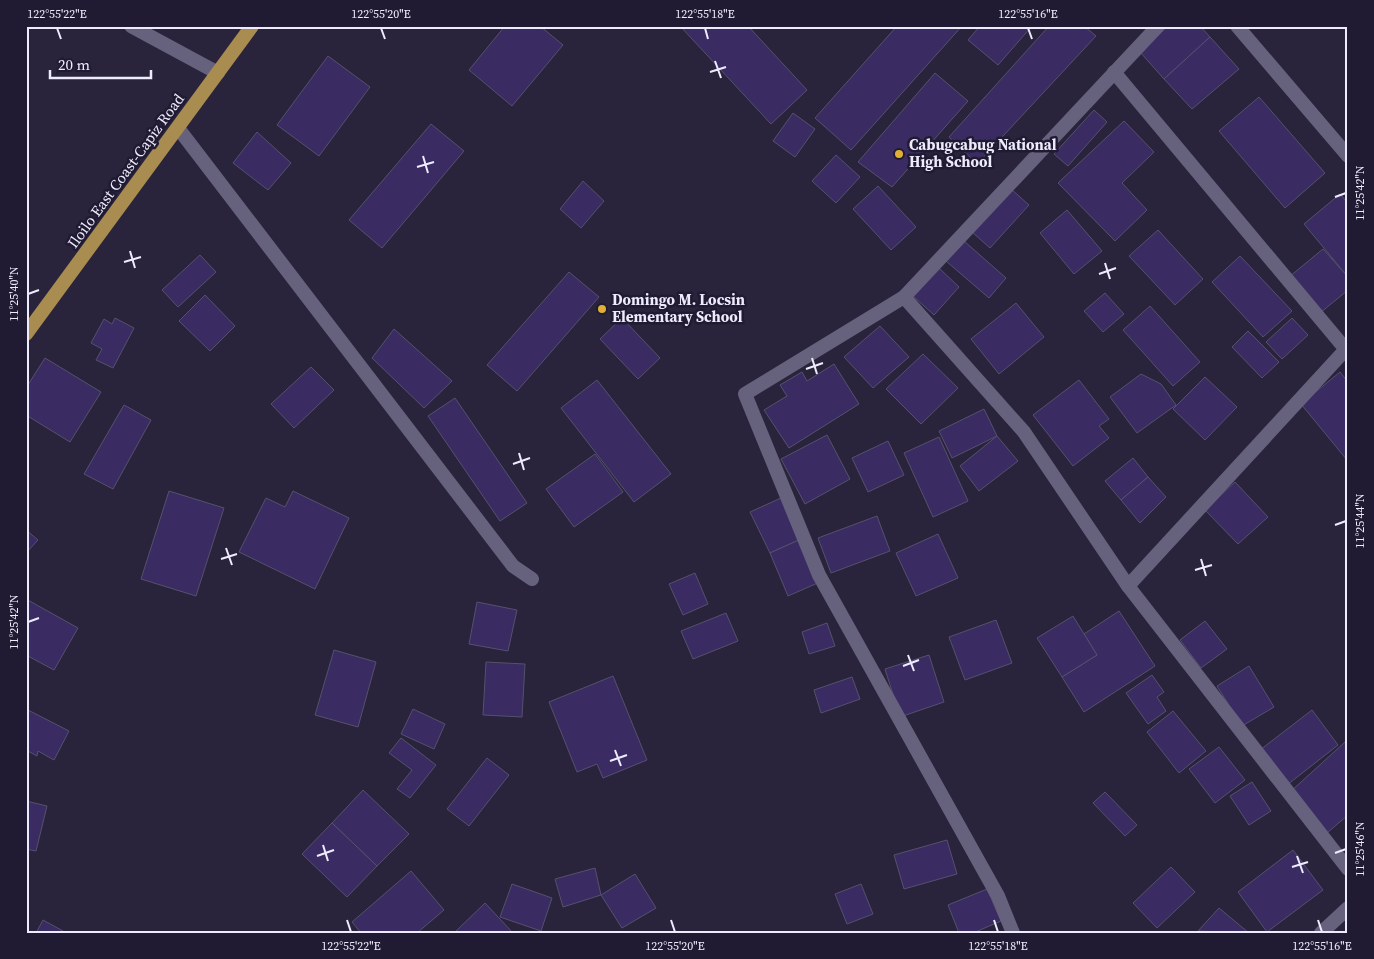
<svg xmlns="http://www.w3.org/2000/svg" width="1374" height="959" font-family="'Source Serif 4',serif">
  <style>
    .building { fill: #3a2c63; stroke: #55516c }
    .lines { fill: none; stroke-linecap: round; stroke-linejoin: round }
    .minor { stroke: #66617d; stroke-width: 14 }
    .primary { stroke: #a98c4f; stroke-width: 14 }
    .ticks { fill: none; stroke: #eeebfc; stroke-width: 2 }
    .poi-dot { fill: #dfb034; stroke: #201b32; stroke-width: 2 }
    .labels { text-anchor: middle; stroke-width: 5; stroke-linejoin: round; paint-order: stroke }
    .poi-label { font-size: 15px; font-weight: bold; fill: #eeebfc; stroke: #201b32; text-anchor: start }
    .street-label { font-size: 15px; fill: #eeebfc; stroke: #201b32 }
    .neatline { fill: none; stroke: #eeebfc; stroke-width: 2 }
    .ticks-label { font-size: 12px; text-anchor: middle; fill: #eeebfc }
  </style>
  <rect width="100%" height="100%" fill="#29243c"/>
  <g class="building">
    <polygon points="505,26 540,26 563,45 512,106 469,70"/>
    <polygon points="680,26 748,26 807,90 771,124"/>
    <polygon points="897,26 962,26 851,150 815,118"/>
    <polygon points="980,26 1032,26 998,65 968,40"/>
    <polygon points="1049,26 1084,26 1096,36 977,164 949,137"/>
    <polygon points="1168,26 1200,26 1210,37 1164,79 1140,52"/>
    <polygon points="1210,37 1239,69 1192,109 1164,79"/>
    <polygon points="328,56 370,87 319,156 277,125"/>
    <polygon points="935,73 968,101 892,187 858,162"/>
    <polygon points="1259,97 1325,173 1285,208 1219,131"/>
    <polygon points="1094,110 1107,122 1068,166 1054,154"/>
    <polygon points="793,113 815,129 795,157 773,141"/>
    <polygon points="1124,121 1154,152 1122,183 1147,210 1115,241 1058,183"/>
    <polygon points="431,124 464,151 382,248 349,220"/>
    <polygon points="257,132 291,163 268,190 233,163"/>
    <polygon points="836,155 860,177 836,203 812,181"/>
    <polygon points="583,181 604,201 581,228 560,209"/>
    <polygon points="878,186 916,227 891,250 853,209"/>
    <polygon points="1011,189 1029,205 990,248 972,232"/>
    <polygon points="1340,194 1348,203 1348,277 1304,224"/>
    <polygon points="1067,210 1102,251 1074,274 1040,233"/>
    <polygon points="1158,230 1203,279 1175,305 1129,256"/>
    <polygon points="964,241 1006,278 989,298 946,261"/>
    <polygon points="1323,249 1348,277 1348,290 1320,313 1289,277"/>
    <polygon points="200,255 216,272 178,307 162,290"/>
    <polygon points="1240,256 1292,311 1263,337 1212,282"/>
    <polygon points="939,268 959,287 934,315 913,296"/>
    <polygon points="569,272 599,297 517,391 487,365"/>
    <polygon points="1105,293 1124,314 1103,332 1084,311"/>
    <polygon points="205,295 235,326 210,351 179,321"/>
    <polygon points="1016,303 1044,337 999,374 971,339"/>
    <polygon points="1150,306 1200,362 1173,386 1123,330"/>
    <polygon points="115,318 134,328 113,368 96,360 102,349 91,343 104,319 112,324"/>
    <polygon points="622,318 660,358 638,379 600,339"/>
    <polygon points="1292,318 1308,335 1282,359 1266,342"/>
    <polygon points="880,326 909,357 873,388 844,357"/>
    <polygon points="394,329 452,381 424,408 372,358"/>
    <polygon points="1248,331 1279,362 1262,378 1232,347"/>
    <polygon points="923,354 958,388 921,424 886,389"/>
    <polygon points="45,358 101,392 70,442 26,415 26,388"/>
    <polygon points="834,364 859,404 789,448 764,410 787,396 780,385 802,372 807,381"/>
    <polygon points="311,367 334,390 294,428 271,404"/>
    <polygon points="1340,372 1348,382 1347,460 1301,404"/>
    <polygon points="1141,374 1161,384 1176,405 1137,433 1110,397"/>
    <polygon points="1205,377 1237,407 1205,440 1173,409"/>
    <polygon points="597,380 671,474 634,502 561,408"/>
    <polygon points="1079,380 1109,419 1099,426 1109,438 1073,466 1033,415"/>
    <polygon points="455,398 527,503 500,521 428,416"/>
    <polygon points="124,405 151,420 113,489 84,474"/>
    <polygon points="984,409 997,436 952,458 939,431"/>
    <polygon points="827,435 850,479 805,504 781,459"/>
    <polygon points="997,436 1018,461 979,491 960,466"/>
    <polygon points="939,437 968,501 933,517 904,453"/>
    <polygon points="888,441 904,475 868,492 852,458"/>
    <polygon points="595,454 623,492 574,527 546,489"/>
    <polygon points="1133,458 1148,477 1121,500 1105,481"/>
    <polygon points="1148,477 1166,497 1140,523 1121,500"/>
    <polygon points="1235,482 1268,517 1238,544 1205,510"/>
    <polygon points="169,491 224,508 196,596 141,579"/>
    <polygon points="293,491 349,518 315,589 239,552 266,498 285,507"/>
    <polygon points="781,498 801,539 770,553 750,512"/>
    <polygon points="877,516 890,551 831,573 818,538"/>
    <polygon points="26,530 38,540 26,553"/>
    <polygon points="938,534 958,578 916,596 896,553"/>
    <polygon points="801,539 820,582 788,596 770,553"/>
    <polygon points="695,573 708,604 683,615 669,584"/>
    <polygon points="26,599 78,628 54,670 26,655"/>
    <polygon points="477,602 517,610 508,651 469,644"/>
    <polygon points="1119,611 1155,666 1084,712 1062,677 1097,655 1084,634"/>
    <polygon points="726,613 738,641 693,659 681,631"/>
    <polygon points="1073,616 1097,655 1062,677 1037,638"/>
    <polygon points="996,620 1012,663 965,680 949,637"/>
    <polygon points="1205,621 1227,649 1201,668 1180,640"/>
    <polygon points="827,623 835,646 809,654 802,632"/>
    <polygon points="334,650 376,662 358,727 315,715"/>
    <polygon points="929,655 944,702 900,717 885,669"/>
    <polygon points="486,662 525,664 522,717 483,715"/>
    <polygon points="1249,666 1274,707 1242,726 1217,686"/>
    <polygon points="1152,675 1164,692 1157,697 1166,711 1148,724 1126,693"/>
    <polygon points="613,676 647,760 603,778 597,764 577,772 549,702"/>
    <polygon points="852,677 860,699 821,713 814,690"/>
    <polygon points="26,709 69,731 54,760 38,751 37,756 26,750"/>
    <polygon points="413,709 445,724 434,749 401,734"/>
    <polygon points="1312,710 1338,745 1287,785 1260,750"/>
    <polygon points="1173,711 1206,751 1179,773 1147,732"/>
    <polygon points="401,738 436,765 410,798 397,789 412,770 389,753"/>
    <polygon points="1345,742 1348,745 1348,815 1327,833 1289,793"/>
    <polygon points="1219,747 1245,780 1215,803 1189,769"/>
    <polygon points="487,758 509,775 469,826 447,809"/>
    <polygon points="1252,782 1271,811 1249,825 1230,796"/>
    <polygon points="363,790 409,834 377,866 332,823"/>
    <polygon points="1105,792 1137,825 1125,836 1093,803"/>
    <polygon points="26,801 47,806 36,851 26,849"/>
    <polygon points="332,823 377,866 347,897 302,854"/>
    <polygon points="947,840 957,874 904,889 894,855"/>
    <polygon points="1293,850 1323,890 1267,932 1238,892"/>
    <polygon points="1171,867 1195,892 1157,928 1133,903"/>
    <polygon points="595,868 601,895 563,907 555,879"/>
    <polygon points="411,871 444,910 417,933 361,933 352,922"/>
    <polygon points="635,874 656,908 622,928 601,895"/>
    <polygon points="512,884 552,898 541,931 500,917"/>
    <polygon points="861,884 873,914 847,924 835,894"/>
    <polygon points="987,889 1001,921 973,933 959,933 948,905"/>
    <polygon points="485,903 513,933 454,933"/>
    <polygon points="1219,908 1249,933 1198,931"/>
    <polygon points="43,920 63,931 62,933 36,933"/>
  </g>
  <g class="lines">
    <g class="minor">
      <polyline points="131,26 218,73"/>
      <polyline points="1237,26 1348,156"/>
      <polyline points="1114,72 1348,352"/>
      <polyline points="178,128 513,566 532,579"/>
      <polyline points="904,297 1024,432 1128,586"/>
      <polyline points="1348,347 1128,586 1348,869"/>
      <polyline points="1013,933 998,896 819,575 745,394 904,297 1158,26"/>
      <polyline points="1321,933 1348,908"/>
    </g>
    <polyline class="primary" points="26,334 252,26"/>
  </g>
  <path class="ticks" d="M57 28 61 39M381 28 385 39M705 28 708 39M1028 28 1032 39M715 61 721 78M710 72 726 67M423 156 428 173M417 167 434 162M1335 197 1346 193M130 251 135 268M124 262 141 257M1105 263 1110 279M1099 274 1116 268M28 294 39 290M812 358 817 374M806 369 823 363M519 453 524 470M513 464 530 458M1335 525 1346 521M226 548 232 565M221 559 237 554M1201 559 1206 576M1195 570 1212 565M28 622 39 618M908 655 914 671M903 666 919 660M615 750 621 766M610 761 627 755M323 845 328 861M1335 853 1346 849M317 856 334 850M1297 856 1303 873M1292 867 1308 862M347 920 351 932M671 920 675 932M994 920 998 932M1318 920 1322 932"/>
  <g class="poi-dot">
    <circle cx="899" cy="154" r="5"/>
    <circle cx="602" cy="309" r="5"/>
  </g>
  <g class="labels">
    <g class="poi-label">
      <text x="909" y="150">Cabugcabug National<tspan x="909" dy="17">High School</tspan></text>
      <text x="612" y="305">Domingo M. Locsin<tspan x="612" dy="17">Elementary School</tspan></text>
    </g>
    <g class="street-label">
      <text transform="translate(126 171) rotate(-54)" y="5">Iloilo East Coast-Capiz Road</text>
    </g>
  </g>
  <rect width="1374" height="959" fill="none" stroke="#201b32" stroke-width="55"/>
  <path d="M50 70v8h101v-8" fill="none" stroke="#eeebfc" stroke-width="2.5"/>
  <text x="58" y="70" font-size="15" fill="#eeebfc" stroke="#201b32" stroke-width="4" paint-order="stroke">20 m</text>
  <rect x="28" y="28" width="1318" height="904" class="neatline"/>
  <g class="ticks-label">
    <text x="57" y="18">122°55'22"E</text>
    <text x="381" y="18">122°55'20"E</text>
    <text x="705" y="18">122°55'18"E</text>
    <text x="1028" y="18">122°55'16"E</text>
    <text transform="translate(1360 193) rotate(-90)" y="4">11°25'42"N</text>
    <text transform="translate(14 294) rotate(-90)" y="4">11°25'40"N</text>
    <text transform="translate(1360 521) rotate(-90)" y="4">11°25'44"N</text>
    <text transform="translate(14 622) rotate(-90)" y="4">11°25'42"N</text>
    <text transform="translate(1360 849) rotate(-90)" y="4">11°25'46"N</text>
    <text x="351" y="950">122°55'22"E</text>
    <text x="675" y="950">122°55'20"E</text>
    <text x="998" y="950">122°55'18"E</text>
    <text x="1322" y="950">122°55'16"E</text>
  </g>
</svg>
